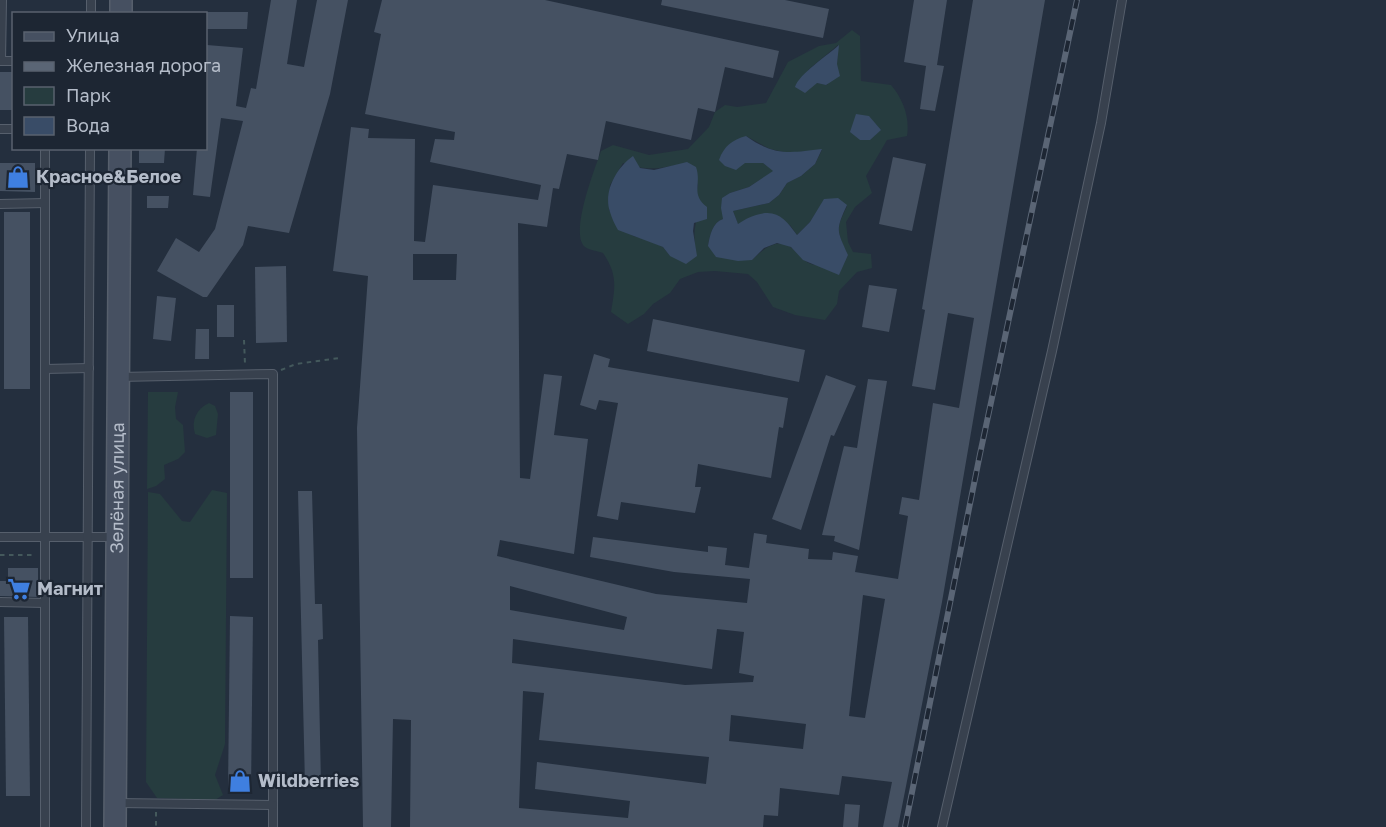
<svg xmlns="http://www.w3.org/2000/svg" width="1386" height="827" font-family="'Golos Text',sans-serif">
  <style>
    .green { fill: #263c3f; fill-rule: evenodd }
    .water { fill: #394c67 }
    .building { fill: #455162; fill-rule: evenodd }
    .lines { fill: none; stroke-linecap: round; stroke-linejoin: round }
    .service-casing { stroke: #565f6c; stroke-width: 10 }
    .secondary-casing { stroke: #565f6c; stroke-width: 24 }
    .path { stroke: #44595c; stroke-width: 2; stroke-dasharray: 4.5 4.5; stroke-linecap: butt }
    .service { stroke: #38414e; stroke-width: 8 }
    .secondary { stroke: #465061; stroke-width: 21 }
    .rail-casing { stroke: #5a6575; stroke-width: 6 }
    .rail { stroke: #1d2633; stroke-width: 4; stroke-dasharray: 11; stroke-linecap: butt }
    .labels { text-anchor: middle; stroke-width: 4.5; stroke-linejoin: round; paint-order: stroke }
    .poi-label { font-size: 18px; font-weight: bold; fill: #b4bcc9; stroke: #1d2633; text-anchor: start }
    .street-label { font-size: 18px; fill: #b4bcc9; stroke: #1d2633 }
  </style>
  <rect width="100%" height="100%" fill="#242f3e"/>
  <g class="green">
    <path d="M852 30 860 36 861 81 891 85C903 99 910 117 907 136L887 140 866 176 872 193 855 207 846 222 848 242 853 252 871 254 872 268 857 272 839 291 837 304 825 320 795 315 773 307 757 282 748 274 715 271 698 272 680 279 670 293 653 304 644 314 628 324 611 312C615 287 618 275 603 253 598 251 589 250 585 247 569 234 595 168 601 151L613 145 649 155 688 149 709 127 715 112 725 105 737 107 766 103 788 62 819 46 836 43ZM838 45 837 64 827 85 817 83 808 70ZM746 136 770 149 788 153 822 150 815 164 801 176 787 183 779 195 769 203 733 211 738 225H790L797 235 810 222 824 200 847 206C835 231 837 230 848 256 839 258 825 266 816 265 804 264 801 255 793 249 779 236 763 249 752 260L708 246C710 235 712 223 723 219L730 193 749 187 774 171 763 163H745ZM623 163C650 172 660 168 687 163L698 185 696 193C703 208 692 225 695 242L670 256 663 247 648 240 633 236 609 210 610 185Z"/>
    <polygon points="148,392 178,392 175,407 176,419 183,425 185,452 178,459 164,465 165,479 156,486 147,489"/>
    <path d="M209 403 215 406 218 414 216 435 207 438 195 434C191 421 196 409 209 403Z"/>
    <polygon points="212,490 227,493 225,744 215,775 223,795 215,800 157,798 146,782 148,492 160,494 182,521 190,522"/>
  </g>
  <g class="water">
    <path d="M839 45 837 64 840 76 826 85 817 83 805 93 795 87C799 74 828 55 839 45Z"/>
    <polygon points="856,114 869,116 881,130 870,140 860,140 850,132"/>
    <path d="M746 136C774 156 789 153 822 149L815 164 801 176 787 183 779 195 769 203 733 211 738 224C744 220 749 217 756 215 777 208 786 220 797 235L810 222 824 199 838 198 847 205C835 231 837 230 848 255L839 275 803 260 791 247 777 243 764 248 752 260 738 261 716 257 708 246C710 235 712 223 723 219L721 208 722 198 730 193 749 187 773 171 763 163H745L736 170 725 166 719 160C724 146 732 140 746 136Z"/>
    <path d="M633 156 640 168 654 170 687 162 696 167C702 184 690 194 707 207V219L694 223 693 231 697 256 686 264 670 256 663 247 618 230C615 225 612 219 610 212 603 192 616 168 633 156Z"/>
  </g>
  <g class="building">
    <polygon points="271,0 297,0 287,64 304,67 317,0 348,0 330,94 289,233 248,226 243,245 207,297 203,297 157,271 176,238 199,252 215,229 243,121 221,118 210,197 193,195 197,148 206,148 207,45 243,48 236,106 246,108 251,88 256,89"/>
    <path d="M382 0H545L779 51 773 78 725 67 715 112 698 108 691 140 606 121 598 160 567 154 559 189 553 188 547 227 518 223 520 478 530 479 544 374 562 376 554 435 588 439 574 554 500 540 497 556 656 594 747 603 750 579 674 572 590 557 593 537 708 552V546L727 548 725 565 749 568 754 533 767 535 766 543 809 549 808 559 832 560 833 552 858 556 855 572 898 579 908 516 899 514 902 497 919 500 933 403 959 408 974 318 948 313 935 390 912 386 925 310 922 309 973 0H1045L942 602 898 827H883L892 782 842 776 839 795 780 788 778 816 764 815 763 827H410L411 720 393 719 391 827H363L357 428 368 276 333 271 351 127 369 129 368 138 415 139 414 241 425 242 433 185 538 200 541 185 430 162 435 139 454 140 455 132 365 114 381 34 374 32ZM413 254H457L456 280H413ZM510 586 627 617 624 630 510 610ZM863 595 885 599 865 718 849 716ZM717 629 744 632 739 673 754 676 753 682 685 685 512 663 513 639 712 669ZM523 691 544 693 539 740 709 757 706 784 537 762 535 789 630 801 628 818 519 808ZM731 715 806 724 803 749 729 741Z"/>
    <polygon points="662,0 785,0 829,9 823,38 661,5"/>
    <polygon points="914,0 947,0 937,65 944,66 935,111 920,109 926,66 904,62"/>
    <polygon points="206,12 248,12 247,29 206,29"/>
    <polygon points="0,72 13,72 14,110 0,110"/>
    <polygon points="139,148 165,148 164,163 139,163"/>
    <polygon points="893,157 926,164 912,231 879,224"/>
    <polygon points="0,163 35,163 35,192 0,191"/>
    <polygon points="147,196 169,196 168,208 147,208"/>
    <rect x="4" y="212" width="26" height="177"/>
    <polygon points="286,266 287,342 256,343 255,267"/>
    <polygon points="869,285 897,289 889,332 862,327"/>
    <polygon points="157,296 176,298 171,341 153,339"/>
    <rect x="217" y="305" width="17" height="32"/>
    <polygon points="653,319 805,350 799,382 647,351"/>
    <polygon points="196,329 209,329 209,359 195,359"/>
    <polygon points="594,354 610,359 608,367 788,398 783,428 779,427 771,478 698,464 695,487 701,487 695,513 621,502 618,520 597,516 618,403 599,400 596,410 580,405"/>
    <polygon points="826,375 856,386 834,436 831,435 801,530 772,519"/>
    <polygon points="868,379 887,381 859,550 834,541 835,536 822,535 844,446 857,448"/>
    <rect x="230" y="392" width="23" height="186"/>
    <polygon points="298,491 312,491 315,604 322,604 323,639 318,640 321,785 305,785"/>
    <polygon points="8,568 38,568 38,597 0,596 0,581 8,581"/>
    <polygon points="230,616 253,617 251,791 228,791"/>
    <polygon points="4,617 28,617 30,796 6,796"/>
    <polygon points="845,804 860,805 858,827 843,827"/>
  </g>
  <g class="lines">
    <g class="service-casing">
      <g id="service">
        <polyline points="2,0 1,61 14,61"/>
        <polyline points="91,14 91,0"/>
        <polyline points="0,129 14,129"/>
        <polyline points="0,204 45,203"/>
        <polyline points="45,369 89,368"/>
        <polyline points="119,377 273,374 273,827"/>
        <polyline points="0,537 115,537"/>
        <polyline points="0,602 45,603 45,148"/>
        <polyline points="117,803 273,805"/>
        <polyline points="45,827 45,603"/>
        <polyline points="86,827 90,148"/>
        <polyline points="942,827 1052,351 1101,123 1122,0"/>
      </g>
    </g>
    <g class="secondary-casing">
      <g id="secondary">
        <polyline points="121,14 121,0"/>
        <path id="s1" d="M115 827 120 148"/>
      </g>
    </g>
    <g class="path">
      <polyline points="244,340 245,364"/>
      <polyline points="281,370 296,364 339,358"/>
      <polyline points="0,555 36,555"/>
      <polyline points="156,812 156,827"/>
    </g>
    <use href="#service" class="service"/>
    <use href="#secondary" class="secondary"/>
    <g class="rail-casing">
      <polyline id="rail" points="905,827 980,454 1077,0"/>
    </g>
    <use href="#rail" class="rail"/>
  </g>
  <defs>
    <g id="shop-bare" transform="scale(1.8)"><path d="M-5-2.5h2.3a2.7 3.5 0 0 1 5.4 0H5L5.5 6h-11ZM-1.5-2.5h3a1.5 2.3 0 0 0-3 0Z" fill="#3f7fe0" stroke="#1d2633" stroke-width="2.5" paint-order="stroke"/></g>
    <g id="supermarket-bare" transform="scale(1.8)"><path d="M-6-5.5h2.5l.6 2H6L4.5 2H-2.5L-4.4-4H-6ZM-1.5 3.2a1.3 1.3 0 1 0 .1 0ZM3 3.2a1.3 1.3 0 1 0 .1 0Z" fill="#3f7fe0" stroke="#1d2633" stroke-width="2.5" paint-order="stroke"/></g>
  </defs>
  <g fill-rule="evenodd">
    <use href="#shop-bare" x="18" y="177"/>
    <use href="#supermarket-bare" x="19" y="589"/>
    <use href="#shop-bare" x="240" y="781"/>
  </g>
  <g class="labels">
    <g class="poi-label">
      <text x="36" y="183">Красное&amp;Белое</text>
      <text x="37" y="595">Магнит</text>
      <text x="258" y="787">Wildberries</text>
    </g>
    <g class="street-label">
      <text dy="6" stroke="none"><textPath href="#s1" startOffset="339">Зелёная улица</textPath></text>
    </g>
  </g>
  <rect x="12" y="12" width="195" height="138" fill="#1d2633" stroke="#59626f" stroke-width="1.5"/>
  <rect x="24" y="32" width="30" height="9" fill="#465061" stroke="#59626f" stroke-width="1.5"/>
  <text x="66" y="42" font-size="18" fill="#b4bcc9">Улица</text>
  <rect x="24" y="62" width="30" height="9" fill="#5a6575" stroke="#59626f" stroke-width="1.5"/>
  <text x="66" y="72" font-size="18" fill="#b4bcc9">Железная дорога</text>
  <rect x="24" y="87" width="30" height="18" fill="#263c3f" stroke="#59626f" stroke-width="1.5"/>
  <text x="66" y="102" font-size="18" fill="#b4bcc9">Парк</text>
  <rect x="24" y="117" width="30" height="18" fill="#394c67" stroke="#59626f" stroke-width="1.5"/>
  <text x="66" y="132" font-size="18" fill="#b4bcc9">Вода</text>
</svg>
